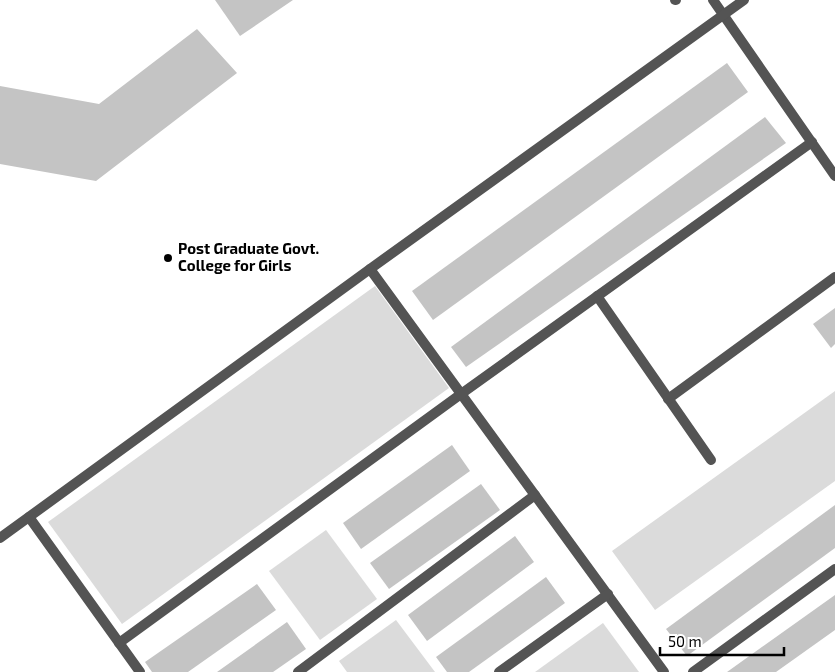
<svg xmlns="http://www.w3.org/2000/svg" width="835" height="672" font-family="'Exo 2',sans-serif">
  <style>
    .green { fill: #dbdbdb }
    .building { fill: #c4c4c4 }
    .lines { fill: none; stroke-linecap: round; stroke-linejoin: round }
    .street { stroke: #545454; stroke-width: 10 }
    .poi-dot { fill: #000; stroke: #fff; stroke-width: 2 }
    .labels { text-anchor: middle; stroke-width: 4; stroke-linejoin: round; paint-order: stroke }
    .poi-label { font-size: 15px; font-weight: bold; fill: #000; stroke: #fff; text-anchor: start }
  </style>
  <rect width="100%" height="100%" fill="#fff"/>
  <g class="green">
    <polygon points="375,286 449,388 122,624 48,522"/>
    <polygon points="835,391 835,481 655,610 612,551"/>
    <polygon points="326,530 377,599 320,640 269,571"/>
    <polygon points="396,620 435,672 347,672 339,661"/>
    <polygon points="603,623 639,672 535,672"/>
  </g>
  <g class="building">
    <polygon points="215,0 293,0 240,36"/>
    <polygon points="197,29 237,73 96,181 0,164 0,86 99,104"/>
    <polygon points="727,63 748,92 433,320 412,291"/>
    <polygon points="765,117 786,143 466,367 451,347"/>
    <polygon points="835,308 835,344 831,348 813,324"/>
    <polygon points="452,445 470,471 361,549 343,523"/>
    <polygon points="481,484 500,510 389,589 370,563"/>
    <polygon points="835,505 835,548 687,656 666,629"/>
    <polygon points="515,536 534,562 427,641 408,615"/>
    <polygon points="546,577 565,603 469,672 447,672 436,657"/>
    <polygon points="257,584 276,610 188,672 152,672 145,662"/>
    <polygon points="835,595 835,630 776,672 727,672"/>
    <polygon points="287,622 306,649 273,672 217,672"/>
  </g>
  <g class="lines">
    <g class="street">
      <polyline points="675,0 676,0"/>
      <polyline points="713,0 835,176"/>
      <polyline points="370,269 664,672"/>
      <polyline points="597,296 711,460"/>
      <polyline points="668,399 835,277"/>
      <polyline points="29,517 140,672"/>
      <polyline points="0,538 370,269 744,0"/>
      <polyline points="119,643 461,394 812,142"/>
      <polyline points="298,672 535,495"/>
      <polyline points="499,672 608,594"/>
      <polyline points="693,672 835,569"/>
    </g>
  </g>
  <circle class="poi-dot" cx="168" cy="258" r="5"/>
  <g class="labels">
    <g class="poi-label">
      <text x="178" y="254">Post Graduate Govt.<tspan x="178" dy="17">College for Girls</tspan></text>
    </g>
  </g>
  <path d="M660 647v8h124v-8" fill="none" stroke="#000000" stroke-width="2.5"/>
  <text x="668" y="647" font-size="15" fill="#000000" stroke="#ffffff" stroke-width="4" paint-order="stroke">50 m</text>
</svg>
